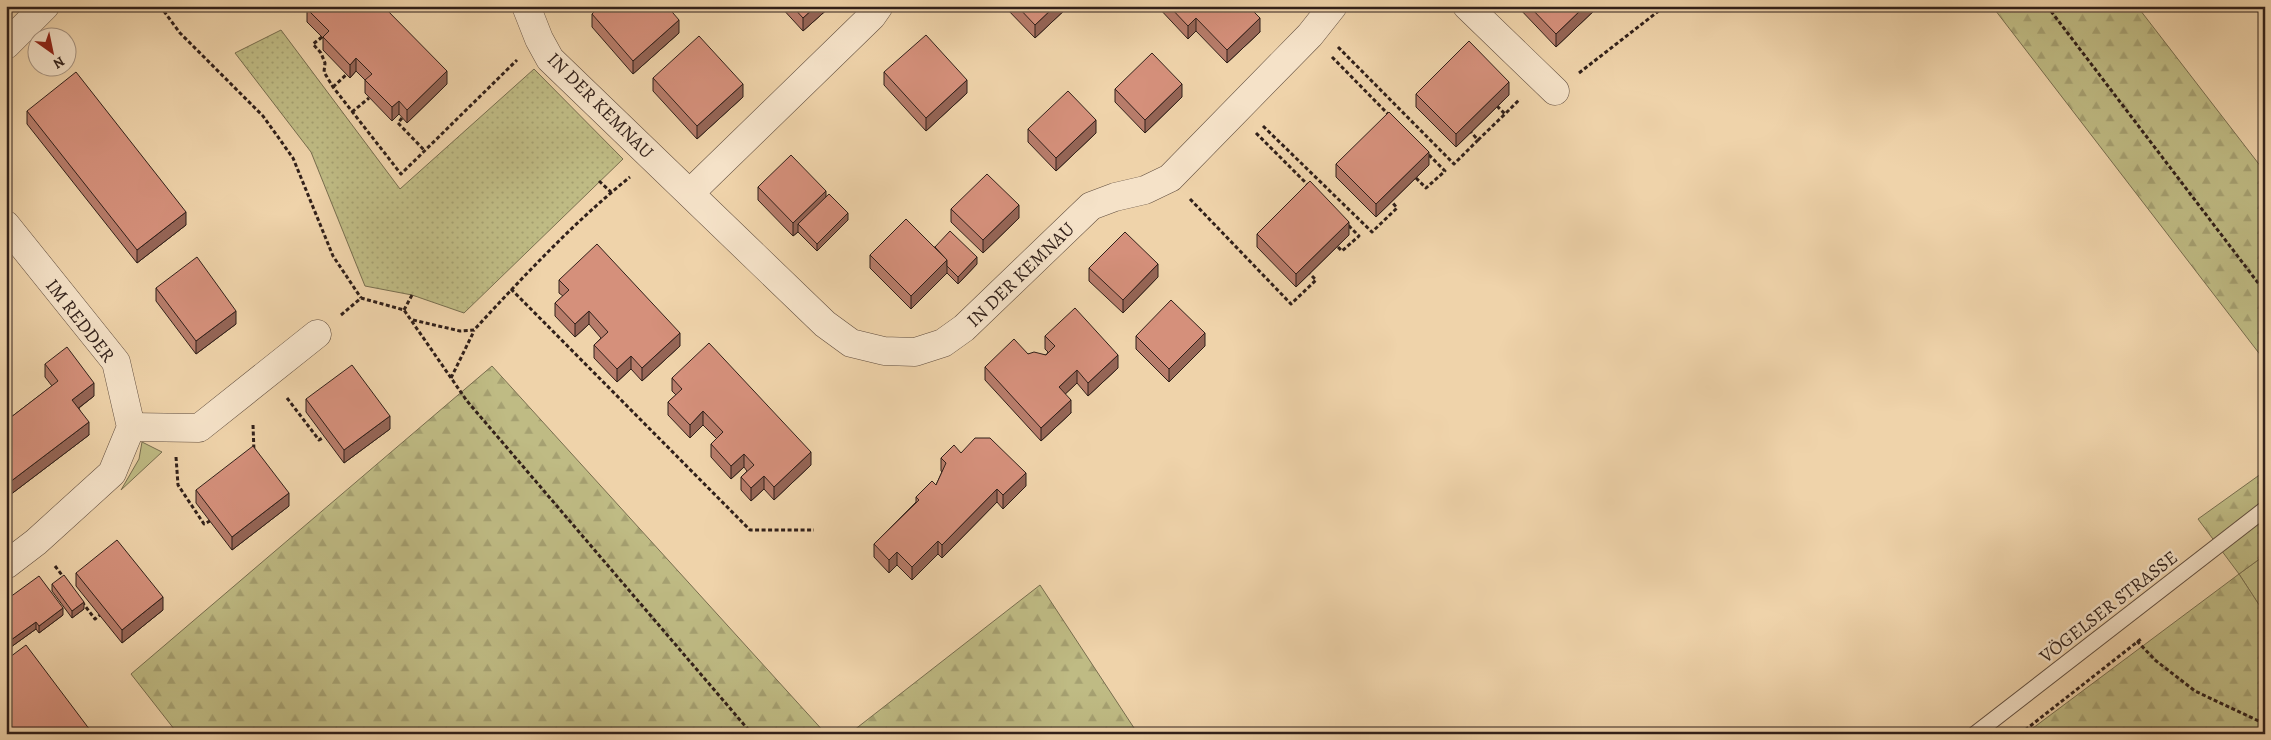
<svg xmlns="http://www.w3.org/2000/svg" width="2271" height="740" viewBox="0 0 2271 740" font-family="Alegreya,serif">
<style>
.grass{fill:#bfbb84;stroke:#786e4f}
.forest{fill:url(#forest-firs);stroke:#786e4f}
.park{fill:url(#park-dots);stroke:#786e4f}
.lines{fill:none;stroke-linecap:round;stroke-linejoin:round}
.service-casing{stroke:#604d3e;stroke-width:17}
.minor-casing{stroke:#604d3e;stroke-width:29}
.path{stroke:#31201a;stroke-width:3;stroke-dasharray:4 2.5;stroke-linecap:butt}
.service{stroke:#f5e2c8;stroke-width:15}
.minor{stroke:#f5e2c8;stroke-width:28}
.wall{fill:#b77c6a;stroke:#31201a}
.shaded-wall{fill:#956556;stroke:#31201a}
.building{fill:#d5907b;stroke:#31201a}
.labels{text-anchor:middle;stroke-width:5;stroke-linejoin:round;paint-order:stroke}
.street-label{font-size:19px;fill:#31201a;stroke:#f5e2c8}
</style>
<defs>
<pattern id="forest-firs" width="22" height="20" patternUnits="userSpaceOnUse" patternTransform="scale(1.25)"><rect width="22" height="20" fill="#bfbb84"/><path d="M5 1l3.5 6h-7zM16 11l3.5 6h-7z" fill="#a5a071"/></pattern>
<pattern id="park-dots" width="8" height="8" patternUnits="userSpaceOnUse" patternTransform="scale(1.25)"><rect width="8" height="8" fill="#bfbb84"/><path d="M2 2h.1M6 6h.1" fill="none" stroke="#a5a071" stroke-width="1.8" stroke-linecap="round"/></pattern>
</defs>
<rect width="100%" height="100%" fill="#efd3aa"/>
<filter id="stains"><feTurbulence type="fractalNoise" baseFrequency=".004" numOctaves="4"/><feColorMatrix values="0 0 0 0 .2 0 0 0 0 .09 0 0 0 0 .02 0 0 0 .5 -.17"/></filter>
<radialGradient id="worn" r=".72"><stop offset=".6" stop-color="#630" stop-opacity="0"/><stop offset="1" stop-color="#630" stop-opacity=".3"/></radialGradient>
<g class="grass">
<path d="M142,442L162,452L121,490L139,459Z"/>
<path d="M2265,555V614L2239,574Z"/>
</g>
<g class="forest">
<path d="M1992,6H2137L2265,172V361Z"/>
<path d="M492,366L826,734H178L131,674Z"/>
<path d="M2265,471V555L2239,574L2265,614V734H2025L2239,574L2198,519Z"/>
<path d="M1040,585L1138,734H849Z"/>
</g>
<path class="park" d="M281,30L400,189L534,69L623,159L464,313L412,295L365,286L311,152L235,53Z"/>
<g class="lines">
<defs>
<path id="service" d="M1975,734L2265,509"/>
<g id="minor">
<path d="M526,6L539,39L550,59L825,324L851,343L884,351L915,352L943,343L964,328L1091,206L1115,197L1145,190L1170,178L1310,35L1333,6"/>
<path d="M1467,6L1555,91"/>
<path d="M6,45L45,6"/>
<path d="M691,192L872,16L879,6"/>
<path d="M6,225L116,362L131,427L112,473L36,542L6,565"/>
<path d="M131,427L199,428L317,334"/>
</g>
</defs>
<use href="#service" class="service-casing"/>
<use href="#minor" class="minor-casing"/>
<g class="path">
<path d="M160,6L180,33L263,116L293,158L333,256L361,298"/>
<path d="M2047,6L2265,292"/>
<path d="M322,37L313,44L321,53L325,63L324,72L333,87L401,174L517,60"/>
<path d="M1338,47L1454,164L1478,140L1471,132"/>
<path d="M1332,57L1389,115"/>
<path d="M1579,73L1665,6"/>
<path d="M333,87L347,74"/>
<path d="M1497,106L1505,114L1520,99"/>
<path d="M352,112L369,98"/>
<path d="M402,118L398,123L425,151"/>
<path d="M1263,126L1372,232L1397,208L1392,202"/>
<path d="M1256,133L1310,187"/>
<path d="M1478,140L1505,114"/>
<path d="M1416,178L1426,188L1445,171L1427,153"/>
<path d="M599,181L611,192"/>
<path d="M1190,199L1291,304L1316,280L1310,274"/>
<path d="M1338,247L1342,251L1359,236L1348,225"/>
<path d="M511,289L750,530H814"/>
<path d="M404,310L412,295"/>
<path d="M341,315L361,298L404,310L467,401L752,734"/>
<path d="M413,320L460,331L474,330C523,277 574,222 630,177"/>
<path d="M451,378L474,331"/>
<path d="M287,398L319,440L324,437"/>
<path d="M253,425L254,452"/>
<path d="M176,457L178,485L204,524L210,521"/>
<path d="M55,566L65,579"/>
<path d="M82,602L95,619L100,615"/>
<path d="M2137,641L2155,660L2195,691L2265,724"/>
<path d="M2020,734L2141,639"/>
</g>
<use href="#service" class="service"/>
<use href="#minor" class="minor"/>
</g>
<g class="wall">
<path d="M780,6H831L803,31Z"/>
<path d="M1004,6H1069L1035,38Z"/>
<path d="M1157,6H1248L1260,32L1227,63L1196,31L1188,39Z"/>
<path d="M1517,6H1599L1556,47Z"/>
<path d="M307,9L447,84L407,123L399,114L392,121L365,93V80L356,71L350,78L323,50V38L307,22Z"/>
<path d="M592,14L679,33L633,74L592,27Z"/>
<path d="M884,72L967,93L926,131L884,85Z"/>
<path d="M653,78L743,97L697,139L653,91Z"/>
<path d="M1115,89L1182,97L1145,133L1115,102Z"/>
<path d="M1416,94L1509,95L1456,147L1416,107Z"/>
<path d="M27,111L186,225L137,263L27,124Z"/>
<path d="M1028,129L1096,133L1056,171L1028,142Z"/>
<path d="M1336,164L1429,165L1376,217L1336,177Z"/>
<path d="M758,187L826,197L848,220L817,251L798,232L793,236L758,200Z"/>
<path d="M951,209L1019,218L983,253L951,222Z"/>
<path d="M1257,234L1349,235L1296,287L1257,247Z"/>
<path d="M935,247L977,264L958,284L947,273L911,309L870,268V255Z"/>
<path d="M1089,268L1158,277L1123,313L1089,281Z"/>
<path d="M559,280L680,346L642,381L631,369L617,382L594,358V345L601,338L589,324L575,337L555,316V303L563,296L559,293Z"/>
<path d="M156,288L236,324L196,354L156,301Z"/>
<path d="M1045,336L1118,368L1088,396L1077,383L1065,394L1071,413L1041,441L985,380V367L1028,354L1046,355L1048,352L1045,349Z"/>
<path d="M1136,336L1205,346L1169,382L1136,349Z"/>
<path d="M45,364L94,396L79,408L89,435L6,498V421L52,386L45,377Z"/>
<path d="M672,378L811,465L774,500L764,489L751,501L741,490V477L747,471L744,467L731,479L711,457V444L717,439L703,425L690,438L668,415V402L676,395L672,391Z"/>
<path d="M306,399L390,429L344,463L306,412Z"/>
<path d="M961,453L1026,486L1003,509L997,502L942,558L938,554L912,580L897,565L889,573L874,557V544L916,502V497L936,485L942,472L941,471V458Z"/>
<path d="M196,490L289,506L232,550L196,503Z"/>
<path d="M76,573L163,610L122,643L76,586Z"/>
<path d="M52,584L84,609L72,618L52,591Z"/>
<path d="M6,600L63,615L39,633L36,629L11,647L6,640Z"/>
<path d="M6,660L93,734H6Z"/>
</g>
<g class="shaded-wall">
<path d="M816,6H831L803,31V18Z"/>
<path d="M1055,6H1069L1035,38V25Z"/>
<path d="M1585,6H1599L1556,47V34Z"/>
<path d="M1196,18V31L1188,39V26Z"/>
<path d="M1260,18V32L1227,63V50Z"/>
<path d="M679,20V33L633,74V61Z"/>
<path d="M356,58V71L350,78V65Z"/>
<path d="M447,71V84L407,123V110Z"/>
<path d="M967,80V93L926,131V118Z"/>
<path d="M1509,82V95L1456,147V134Z"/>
<path d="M743,84V97L697,139V126Z"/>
<path d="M1182,84V97L1145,133V120Z"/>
<path d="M399,101V114L392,121V107Z"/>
<path d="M1096,120V133L1056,171V158Z"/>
<path d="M1429,152V165L1376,217V204Z"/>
<path d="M826,191V204L798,224V232L793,236V223Z"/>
<path d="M1019,205V218L983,253V240Z"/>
<path d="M186,212V225L137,263V250Z"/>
<path d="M848,213V220L817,251V244Z"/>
<path d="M1349,222V235L1296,287V274Z"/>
<path d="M977,257V264L958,284V277Z"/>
<path d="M947,260V273L911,309V296Z"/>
<path d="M1158,264V277L1123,313V300Z"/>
<path d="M236,311V324L196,354V341Z"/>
<path d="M589,311V324L575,337V324Z"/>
<path d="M680,333V346L642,381V368Z"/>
<path d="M1205,333V346L1169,382V369Z"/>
<path d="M1118,355V368L1088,396V383Z"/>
<path d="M631,356V369L617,382V369Z"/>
<path d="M1077,370V383L1059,400V387Z"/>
<path d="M94,383V396L72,413V400Z"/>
<path d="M1071,400V413L1041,441V428Z"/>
<path d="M703,411V425L690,438V425Z"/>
<path d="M390,416V429L344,463V450Z"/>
<path d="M89,422V435L6,498V485Z"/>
<path d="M811,452V465L774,500V487Z"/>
<path d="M744,454V467L731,479V466Z"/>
<path d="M1026,473V486L1003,509V495Z"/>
<path d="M764,476V489L751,501V488Z"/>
<path d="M997,489V502L942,558V545Z"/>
<path d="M289,493V506L232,550V537Z"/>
<path d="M938,541V554L912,580V567Z"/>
<path d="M897,552V565L889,573V560Z"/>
<path d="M163,597V610L122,643V630Z"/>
<path d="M84,602V609L72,618V611Z"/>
<path d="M63,608V615L39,633V626Z"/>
<path d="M36,622V629L11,647V640Z"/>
</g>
<g class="building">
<path d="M310,6H383L447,71L407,110L399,101L392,107L365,80L372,74L356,58L350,65L323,37L329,31L307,9Z"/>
<path d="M600,6H667L679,20L633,61L592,14Z"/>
<path d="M792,6H816L803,18Z"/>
<path d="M1017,6H1055L1035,25Z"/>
<path d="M1169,6H1248L1260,18L1227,50L1196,18L1188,26Z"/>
<path d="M1529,6H1585L1556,34Z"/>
<path d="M926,35L967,80L926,118L884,72Z"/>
<path d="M699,36L743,84L697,126L653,78Z"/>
<path d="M1469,41L1509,82L1456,134L1416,94Z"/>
<path d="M1152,53L1182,84L1145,120L1115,89Z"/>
<path d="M76,72L186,212L137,250L27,111Z"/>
<path d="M1068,91L1096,120L1056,158L1028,129Z"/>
<path d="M1389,112L1429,152L1376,204L1336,164Z"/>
<path d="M791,155L826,191L793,223L758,187Z"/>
<path d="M987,174L1019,205L983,240L951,209Z"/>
<path d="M1310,181L1349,222L1296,274L1257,234Z"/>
<path d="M829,194L848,213L817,244L798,224Z"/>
<path d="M906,219L947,260L911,296L870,255Z"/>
<path d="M950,231L977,257L958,277L947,266V260L935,247Z"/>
<path d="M1125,232L1158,264L1123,300L1089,268Z"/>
<path d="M597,244L680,333L642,368L631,356L617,369L594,345L608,332L589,311L575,324L555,303L569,290L559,280Z"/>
<path d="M197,257L236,311L196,341L156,288Z"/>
<path d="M1171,300L1205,333L1169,369L1136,336Z"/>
<path d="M1075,308L1118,355L1088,383L1077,370L1059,387L1071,400L1041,428L985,367L1014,339L1028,354L1034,352L1046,355L1055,346L1045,336Z"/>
<path d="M709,343L811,452L774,487L764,476L751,488L741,477L754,465L744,454L731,466L711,444L723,432L703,411L690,425L668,402L682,389L672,378Z"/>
<path d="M67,347L94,383L72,400L89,422L6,485V421L58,381L45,364Z"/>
<path d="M352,365L390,416L344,450L306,399Z"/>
<path d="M975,438H990L1026,473L1003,495L997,489L942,545L938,541L912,567L897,552L889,560L874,544L919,500L916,497L932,481L936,485L946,463L941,458L954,445L961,453Z"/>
<path d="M253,446L289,493L232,537L196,490Z"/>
<path d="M117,540L163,597L122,630L76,573Z"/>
<path d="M64,575L84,602L72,611L52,584Z"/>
<path d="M39,576L63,608L39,626L36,622L11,640L6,633V600Z"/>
<path d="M26,645L93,734H12L6,727V660Z"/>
</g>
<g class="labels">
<g class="street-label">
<text transform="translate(601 105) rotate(45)" y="7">IN DER KEMNAU</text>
<text transform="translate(1020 274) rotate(-44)" y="7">IN DER KEMNAU</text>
<text transform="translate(81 320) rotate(52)" y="7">IM REDDER</text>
<text transform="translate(2108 606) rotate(-38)" y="7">VÖGELSER STRASSE</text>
</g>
</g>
<rect width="2271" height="740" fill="none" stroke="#efd3aa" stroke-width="25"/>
<rect x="8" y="8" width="2256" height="725" fill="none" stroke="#31201a" stroke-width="2.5"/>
<rect x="12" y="12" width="2246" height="715" fill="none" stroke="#31201a"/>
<g transform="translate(52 52) rotate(147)"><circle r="24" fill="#f5e2c8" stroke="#a79482"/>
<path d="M0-4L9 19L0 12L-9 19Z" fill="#8f2418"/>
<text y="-8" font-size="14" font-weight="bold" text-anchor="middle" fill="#31201a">N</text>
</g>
<rect width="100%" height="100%" filter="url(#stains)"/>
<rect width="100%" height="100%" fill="url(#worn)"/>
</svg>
